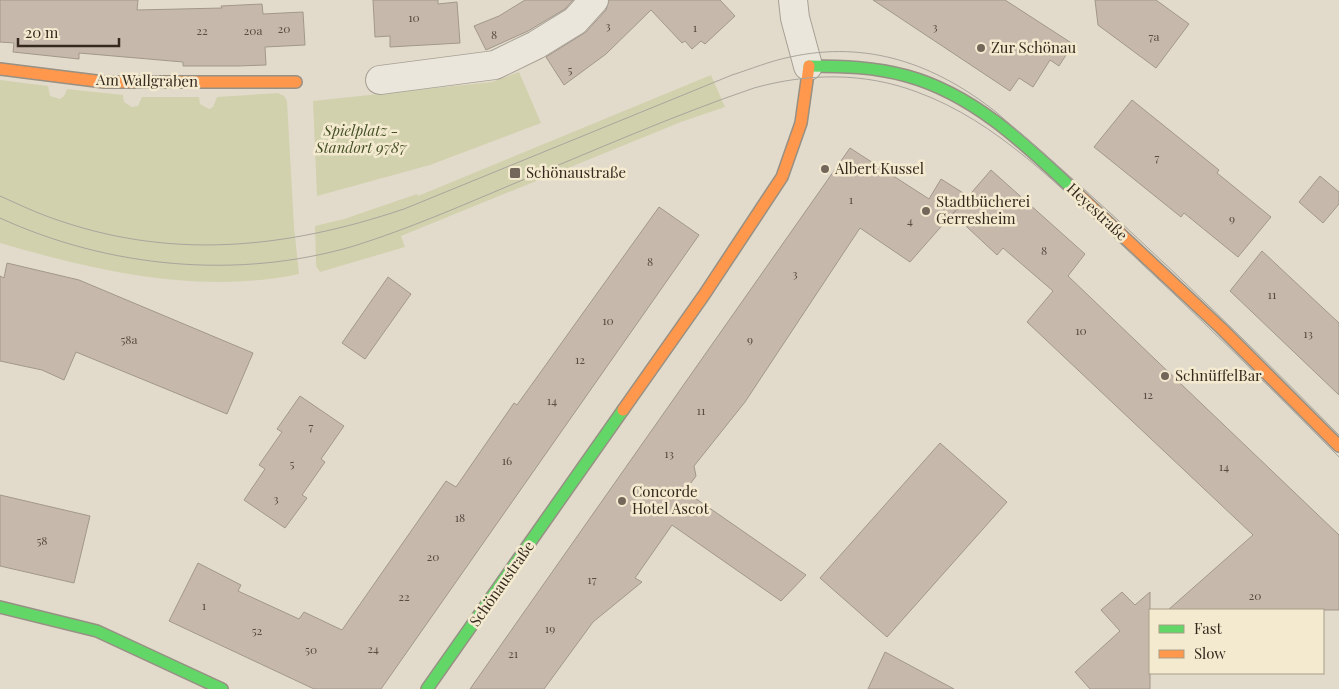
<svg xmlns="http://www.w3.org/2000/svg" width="1339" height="689" viewBox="0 0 1339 689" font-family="'Playfair Display',serif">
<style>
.green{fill:#d1d1ae}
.building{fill:#c6b9ac;stroke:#a2978b}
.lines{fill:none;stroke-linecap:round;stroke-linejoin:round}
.street-casing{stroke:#a7a094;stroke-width:30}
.fast-casing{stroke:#979084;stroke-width:14}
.slow-casing{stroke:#979084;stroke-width:14}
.street{stroke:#eae6dc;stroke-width:28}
.fast{stroke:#63d668;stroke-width:11}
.slow{stroke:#ff974d;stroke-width:11}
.tram{stroke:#a9a59d;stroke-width:1}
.poi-dot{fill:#72675a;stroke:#f4ead0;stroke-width:2}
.labels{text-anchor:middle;stroke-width:5;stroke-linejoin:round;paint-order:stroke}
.number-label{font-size:12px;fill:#594d41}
.poi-label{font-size:15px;fill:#35291d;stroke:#f4ead0;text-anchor:start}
.street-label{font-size:15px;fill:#35291d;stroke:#f4ead0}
.park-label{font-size:15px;font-style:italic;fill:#455125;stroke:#f4ead0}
</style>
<rect width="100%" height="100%" fill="#e2dbcb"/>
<g class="green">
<path d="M519,72L541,123L430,165L317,196L313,101L492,82Z"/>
<path d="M711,75L725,107L681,122L401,236L405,247L320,272L316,266L315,226L344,219L417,194L418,196Z"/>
<path d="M0,80L48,86L50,96L60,99L64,96L67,89L123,95L124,102L132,107L138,106L142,97H199L200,104L209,109L213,107L217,97L278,93L284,96L287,101L294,227L299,274C199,295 97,271 0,243Z"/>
</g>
<g class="building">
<path d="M0,0H138L137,10L222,8L221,6L262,4L263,14L303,12L305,45L265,47L266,65L238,66H183V62L79,53V59L13,52L14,43L0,42Z"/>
<path d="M373,0H438V4L457,2L460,43L390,47V36L375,37Z"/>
<path d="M525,0H573L565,9L528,31L486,50L474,26L499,16Z"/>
<path d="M609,0H720L735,16L705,44L701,41L692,49L685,41L682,43L651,10L606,54L564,85L546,57L586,32L606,10Z"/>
<path d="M873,0H1005L1073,44L1059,66L1050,60L1033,87L1019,78L1010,91Z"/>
<path d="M1095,0H1156L1189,24L1156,68L1098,25Z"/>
<path d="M1132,100L1219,170L1217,173L1271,217L1238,257L1184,213L1181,217L1094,147Z"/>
<path d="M850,148L929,199L941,179L968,196L910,262L860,228L745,402L694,466L696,476L685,491L806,575L781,601L672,525L635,578L642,582L593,622L544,689H470Z"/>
<path d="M991,170L1085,254L1068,276L1339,535V610H1168L1253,535L1027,322L1053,291L1003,248L997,255L953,214Z"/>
<path d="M1320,176L1339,192V204L1323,223L1299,202Z"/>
<path d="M659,207L699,235L381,689H314L169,621L198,563L241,585L238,591L299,619L304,612L342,630L446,481L456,487L514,403L517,405Z"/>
<path d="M1262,251L1339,323V395L1230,291Z"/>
<path d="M7,263L79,280L253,353L227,414L76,352L64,380L42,370L0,361V276L4,278Z"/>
<path d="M388,277L411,294L365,359L342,343Z"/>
<path d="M300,396L344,426L321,459L325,462L302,495L307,498L285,528L244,500L265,469L259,465L282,432L277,429Z"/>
<path d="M940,443L1007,502L887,637L820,578Z"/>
<path d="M0,495L90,516L74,583L0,566Z"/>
<path d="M1122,592L1135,605L1150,592V689H1090L1075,672L1120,631L1101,610Z"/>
<path d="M885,652L954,689H868Z"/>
</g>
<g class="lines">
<defs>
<g id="street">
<path d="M793,0L795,18L808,66"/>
<path d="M380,80L495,65L536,45L575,21L594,0"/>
</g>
<g id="fast">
<path d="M809,66C842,66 875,67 907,76C976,95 1029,148 1079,195"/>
<path d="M0,607L97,631L222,689"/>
<path d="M427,689L623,410"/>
</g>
<g id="slow">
<path d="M0,69L104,82H296"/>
<path d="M1079,195L1221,328L1339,446"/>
<path d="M623,410L704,295L782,177L801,123L809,66"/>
</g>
</defs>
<use href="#street" class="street-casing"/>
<use href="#fast" class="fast-casing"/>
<use href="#slow" class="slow-casing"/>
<use href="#street" class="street"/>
<use href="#fast" class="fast"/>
<use href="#slow" class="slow"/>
<g class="tram">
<path d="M0,196C16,203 32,211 49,217C169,261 285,249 404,209L732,75C751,69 770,61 790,57C868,40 935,64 996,112C1116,214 1229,323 1339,435"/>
<path d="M0,218C109,268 238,280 354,246C408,229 461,206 513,184C593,151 672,116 754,88C808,73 864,72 917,92C997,121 1061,188 1122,245C1196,314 1268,385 1339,457"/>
</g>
</g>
<g class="poi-dot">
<circle cx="981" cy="48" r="5"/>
<circle cx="825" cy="169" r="5"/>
<rect x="509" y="167" width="12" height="12" rx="2.5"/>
<circle cx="926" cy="211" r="5"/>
<circle cx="1165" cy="376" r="5"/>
<circle cx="622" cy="501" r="5"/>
</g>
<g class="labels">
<g class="number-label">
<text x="414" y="22">10</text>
<text x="608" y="30">3</text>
<text x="935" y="31">3</text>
<text x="695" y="32">1</text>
<text x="284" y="33">20</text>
<text x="202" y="35">22</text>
<text x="253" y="35">20a</text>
<text x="494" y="39">8</text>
<text x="1154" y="41">7a</text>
<text x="570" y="74">5</text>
<text x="1157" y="162">7</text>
<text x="851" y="204">1</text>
<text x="1232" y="223">9</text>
<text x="910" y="225">4</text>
<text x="1044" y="255">8</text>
<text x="650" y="266">8</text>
<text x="795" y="278">3</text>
<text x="1272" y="299">11</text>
<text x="608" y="325">10</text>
<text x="1081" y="335">10</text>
<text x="1308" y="338">13</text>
<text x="129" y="344">58a</text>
<text x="750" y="344">9</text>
<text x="580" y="364">12</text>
<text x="1148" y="399">12</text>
<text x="552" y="405">14</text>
<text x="701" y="415">11</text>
<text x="311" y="431">7</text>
<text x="669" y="458">13</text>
<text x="507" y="465">16</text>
<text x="292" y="468">5</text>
<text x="1224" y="471">14</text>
<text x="276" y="503">3</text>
<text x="460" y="522">18</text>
<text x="42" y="545">58</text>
<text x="433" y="561">20</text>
<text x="592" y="584">17</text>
<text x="1255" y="600">20</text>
<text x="404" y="601">22</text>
<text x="204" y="610">1</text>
<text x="550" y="633">19</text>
<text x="257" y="635">52</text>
<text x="373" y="653">24</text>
<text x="311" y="654">50</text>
<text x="513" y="658">21</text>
</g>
<g class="poi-label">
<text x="991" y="53">Zur Schönau</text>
<text x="835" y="174">Albert Kussel</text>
<text x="526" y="178">Schönaustraße</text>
<text x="936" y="207">Stadtbücherei<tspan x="936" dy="17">Gerresheim</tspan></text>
<text x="1175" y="381">SchnüffelBar</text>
<text x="632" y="497">Concorde<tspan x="632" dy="17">Hotel Ascot</tspan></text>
</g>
<g class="street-label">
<text transform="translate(147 81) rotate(1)" y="5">Am Wallgraben</text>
<text transform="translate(1097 212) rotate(43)" y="5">Heyestraße</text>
<text transform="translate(502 584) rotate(-55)" y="5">Schönaustraße</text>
</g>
<g class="park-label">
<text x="361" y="136">Spielplatz -<tspan x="361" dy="17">Standort 9787</tspan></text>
</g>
</g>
<rect x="1149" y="609" width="175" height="65" fill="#f4ead0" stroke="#a89d88"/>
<rect x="1159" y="625" width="25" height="8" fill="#63d668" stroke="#a89d88"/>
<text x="1194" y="634" font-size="15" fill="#35291d">Fast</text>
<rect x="1159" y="650" width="25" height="8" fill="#ff974d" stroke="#a89d88"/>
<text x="1194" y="659" font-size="15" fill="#35291d">Slow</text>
<path d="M18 38v8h101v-8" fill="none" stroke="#35291d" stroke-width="2.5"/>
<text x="25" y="38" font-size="15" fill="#35291d" stroke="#f4ead0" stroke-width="4" paint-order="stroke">20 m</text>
</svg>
